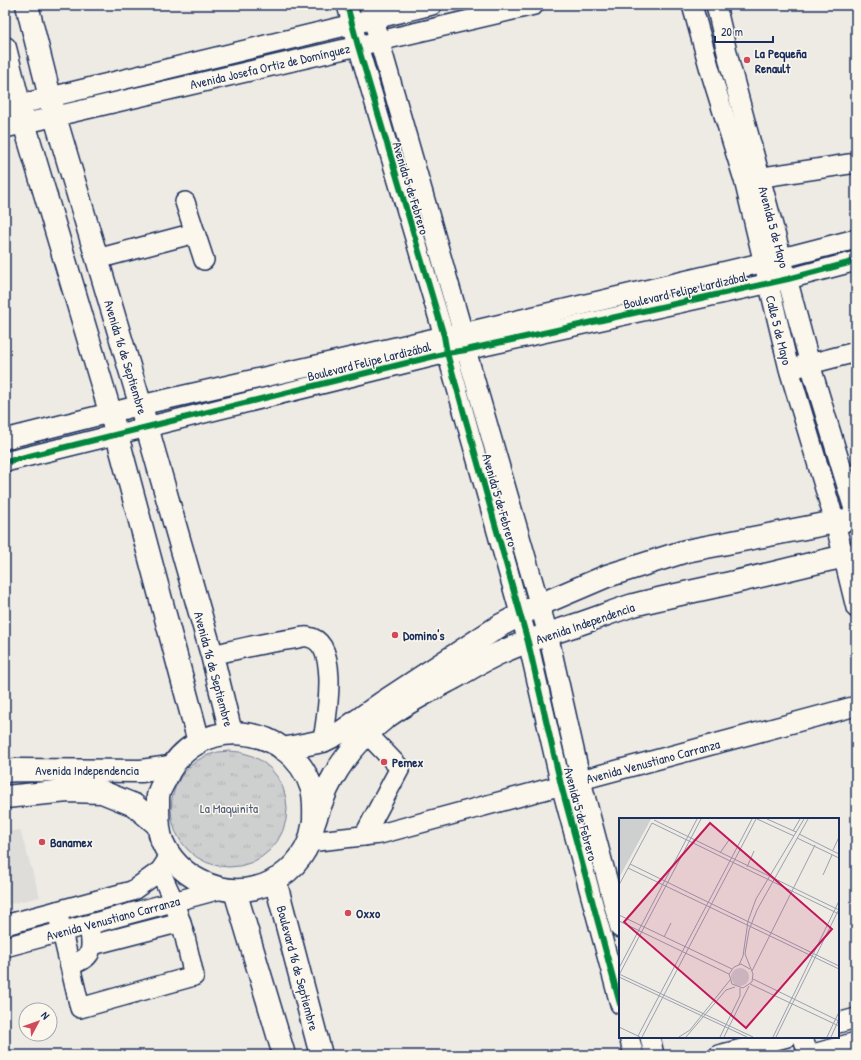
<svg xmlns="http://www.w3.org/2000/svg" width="861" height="1060" viewBox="0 0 861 1060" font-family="'Patrick Hand',sans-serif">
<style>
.built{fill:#deddda}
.park{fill:url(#park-tufts);stroke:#747f96}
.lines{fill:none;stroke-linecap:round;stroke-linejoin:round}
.minor-casing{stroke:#1b2f5e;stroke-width:22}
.major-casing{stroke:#1b2f5e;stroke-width:25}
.minor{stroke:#fbf7ec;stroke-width:19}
.major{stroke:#fbf7ec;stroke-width:22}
.cycleway-casing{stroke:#fbf7ec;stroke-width:8}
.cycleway{stroke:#00873e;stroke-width:6}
.poi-dot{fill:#d1495b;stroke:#fbf7ec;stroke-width:1.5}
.labels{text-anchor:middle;stroke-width:3;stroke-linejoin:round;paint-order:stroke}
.poi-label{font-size:13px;font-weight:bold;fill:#1b2f5e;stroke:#fbf7ec;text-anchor:start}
.street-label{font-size:13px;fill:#1b2f5e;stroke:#fbf7ec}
.park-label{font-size:13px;fill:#48577a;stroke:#fbf7ec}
.inset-road{fill:none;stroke:#9aa0ae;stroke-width:1}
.view{fill:#c2185b;fill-opacity:0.15;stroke:#c2185b;stroke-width:2}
.inset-edge{fill:none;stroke:#1b2f5e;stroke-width:2}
</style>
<defs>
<pattern id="park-tufts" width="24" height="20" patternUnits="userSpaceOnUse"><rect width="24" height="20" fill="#cecfcf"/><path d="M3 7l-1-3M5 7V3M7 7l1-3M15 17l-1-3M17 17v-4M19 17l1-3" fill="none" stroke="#b0b2b4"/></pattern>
</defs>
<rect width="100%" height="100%" fill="#eeebe4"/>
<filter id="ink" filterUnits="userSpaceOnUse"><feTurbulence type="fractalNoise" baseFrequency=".025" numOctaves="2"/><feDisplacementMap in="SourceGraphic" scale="8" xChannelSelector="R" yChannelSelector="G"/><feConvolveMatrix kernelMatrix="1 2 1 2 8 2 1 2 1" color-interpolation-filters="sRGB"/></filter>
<g filter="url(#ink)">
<path class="built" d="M20,830L40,897L5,905V832Z"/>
<circle class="park" cx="229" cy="809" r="58"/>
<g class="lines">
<defs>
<g id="minor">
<path d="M347,5L358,46L444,336L447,353L528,642L561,785L620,1004"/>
<path d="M369,5L463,333L466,350L548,634L581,781L620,928"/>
<path d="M692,5L710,70L744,180L789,369L835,522L856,608"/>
<path d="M716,5L730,65L810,364L856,516"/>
<path d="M5,108L432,5"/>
<path d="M5,128L534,5"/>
<path d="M749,179L856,163"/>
<path d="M185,202L204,260"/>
<path d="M97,259L195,233"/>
<path d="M798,367L856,352"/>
<path d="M5,439L141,405L444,336L463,333L782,258L856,239"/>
<path d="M5,462L447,353L466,350L788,279L856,261"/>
<path d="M212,655C239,649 266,642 293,639C298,638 304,636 308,637C341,642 326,720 323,741"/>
<path d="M357,723L400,768L364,836"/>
<path d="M309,842L380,834L856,706"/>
<path d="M57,911L80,1008L194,976L184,933L174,902L160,871"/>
<path d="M5,925L132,891L160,871L166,862"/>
<path d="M92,945L181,922"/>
<path d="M5,947L221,889"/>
<path d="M70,965C91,958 93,953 90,932"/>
<path d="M838,1023L856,1018"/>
<path d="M629,1037L634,1055"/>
<path d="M650,1037L654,1055"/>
<path d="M803,1037L808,1055"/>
<path d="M719,1055L787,1037"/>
<path d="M810,1055L856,1042"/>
</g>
<g id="major">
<path d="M27,5L55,117L147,427L212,655L231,733"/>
<path d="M5,48L24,123L117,435L199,742"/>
<path d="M283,749L323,741L343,731L382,703L501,625L539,605L607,576L686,551L856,518"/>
<path d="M5,771L17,770L141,771L170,767"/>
<path d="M5,797L68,791L102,792L134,805L158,825"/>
<path d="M314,823C314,812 315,800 312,789C290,720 193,713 165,780C162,785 159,791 158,796C158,800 158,804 158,807C158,819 158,830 162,841C177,876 218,897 255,888C278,883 300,864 309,842C311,837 312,831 313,826C317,813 322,800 327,789C340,762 361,737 384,719C405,703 429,691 452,679C468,670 485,659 502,652C526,641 551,633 576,625C594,619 612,612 630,606C664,597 700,590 735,582C775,573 815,562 856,554"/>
<path d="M275,880L321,1055"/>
<path d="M235,891L284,1055"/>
</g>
</defs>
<use href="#minor" class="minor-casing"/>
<use href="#major" class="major-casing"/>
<use href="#minor" class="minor"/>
<use href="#major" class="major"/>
<defs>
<g id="cycleway">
<path d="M347,5L358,46L444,336L447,353L528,642L561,785L620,1004"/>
<path d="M5,462L447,353L466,350L788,279L856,261"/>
</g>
</defs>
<use href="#cycleway" class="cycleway-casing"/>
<use href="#cycleway" class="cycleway"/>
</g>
</g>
<g class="poi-dot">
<circle cx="747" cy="60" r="4"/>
<circle cx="395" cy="635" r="4"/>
<circle cx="384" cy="762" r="4"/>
<circle cx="42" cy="842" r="4"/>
<circle cx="348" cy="913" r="4"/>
</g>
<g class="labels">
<g class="poi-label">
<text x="755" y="58">La Pequeña<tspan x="755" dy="15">Renault</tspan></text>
<text x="403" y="640">Domino's</text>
<text x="392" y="767">Pemex</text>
<text x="50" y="847">Banamex</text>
<text x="356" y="918">Oxxo</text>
</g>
<g class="street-label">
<text transform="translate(270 66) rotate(-13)" y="5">Avenida Josefa Ortiz de Domínguez</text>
<text transform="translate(411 188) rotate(73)" y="5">Avenida 5 de Febrero</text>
<text transform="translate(774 227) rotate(75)" y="5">Avenida 5 de Mayo</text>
<text transform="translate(685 290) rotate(-13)" y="5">Boulevard Felipe Lardizábal</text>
<text transform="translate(779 330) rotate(76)" y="5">Calle 5 de Mayo</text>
<text transform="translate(126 357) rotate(73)" y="5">Avenida 16 de Septiembre</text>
<text transform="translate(369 361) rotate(-14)" y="5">Boulevard Felipe Lardizábal</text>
<text transform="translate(500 500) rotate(74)" y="5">Avenida 5 de Febrero</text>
<text transform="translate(585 623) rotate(-19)" y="5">Avenida Independencia</text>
<text transform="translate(214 669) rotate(75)" y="5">Avenida 16 de Septiembre</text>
<text transform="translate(653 761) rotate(-15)" y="5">Avenida Venustiano Carranza</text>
<text x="87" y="775">Avenida Independencia</text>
<text transform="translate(581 814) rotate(75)" y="5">Avenida 5 de Febrero</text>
<text transform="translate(113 918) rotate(-15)" y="5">Avenida Venustiano Carranza</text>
<text transform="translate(298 968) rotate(75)" y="5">Boulevard 16 de Septiembre</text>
</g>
<g class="park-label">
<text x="229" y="813">La Maquinita</text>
</g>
</g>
<g transform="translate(619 818)">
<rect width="220" height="220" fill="#eeebe4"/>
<path d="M0,1H32L1,58L0,57Z" fill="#cecfcf"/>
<path d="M112 159a9 9 0 1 1 18 0a9 9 0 1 1-18 0Z" fill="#cecfcf"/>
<path class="inset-road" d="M138,1L175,18M148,1L177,14M35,2L220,92M33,5L220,96M174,13L181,1M180,16L220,36M178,20L220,40M214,32L220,19M101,35L110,22M11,46L220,148M128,49L135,33M9,50L220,151M204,57L213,37M0,67L33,5M0,97L113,151M0,103L110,156M45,119L52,105M120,147L124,138L129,103L137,81L185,1M0,150L78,1M131,151L122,146L115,149L110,156L113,166L124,170L133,164L134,156L126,136L130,112L138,92L189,1M133,153L196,27M0,156L134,219M0,157L82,1M0,159L128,219M134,161L220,203M131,166L220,208M0,209L21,219M19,218L133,1M23,219L137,1M60,219L71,212L111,162M67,219L107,172L116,169M101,219L121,178V170M105,219L130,168M154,219L220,83M157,219L219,93M208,219L220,194M212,219L220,201"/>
<path class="view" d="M91,5L213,111L127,210L5,104Z"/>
<rect width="220" height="220" class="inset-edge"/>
</g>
<rect width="861" height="1060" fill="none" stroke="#fbf7ec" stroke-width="20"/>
<rect x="10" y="10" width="841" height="1040" fill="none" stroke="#1b2f5e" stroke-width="1.5" filter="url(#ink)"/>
<g transform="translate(38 1022) rotate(49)"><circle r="19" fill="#fbf7ec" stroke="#a1a7b3"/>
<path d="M0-3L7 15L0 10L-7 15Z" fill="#d1495b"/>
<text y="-6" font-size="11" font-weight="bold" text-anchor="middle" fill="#1b2f5e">N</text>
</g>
<path d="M715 36v6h58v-6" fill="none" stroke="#1b2f5e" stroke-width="2"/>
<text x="721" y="36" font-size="12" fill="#1b2f5e" stroke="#fbf7ec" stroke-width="3" paint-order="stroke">20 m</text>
</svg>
